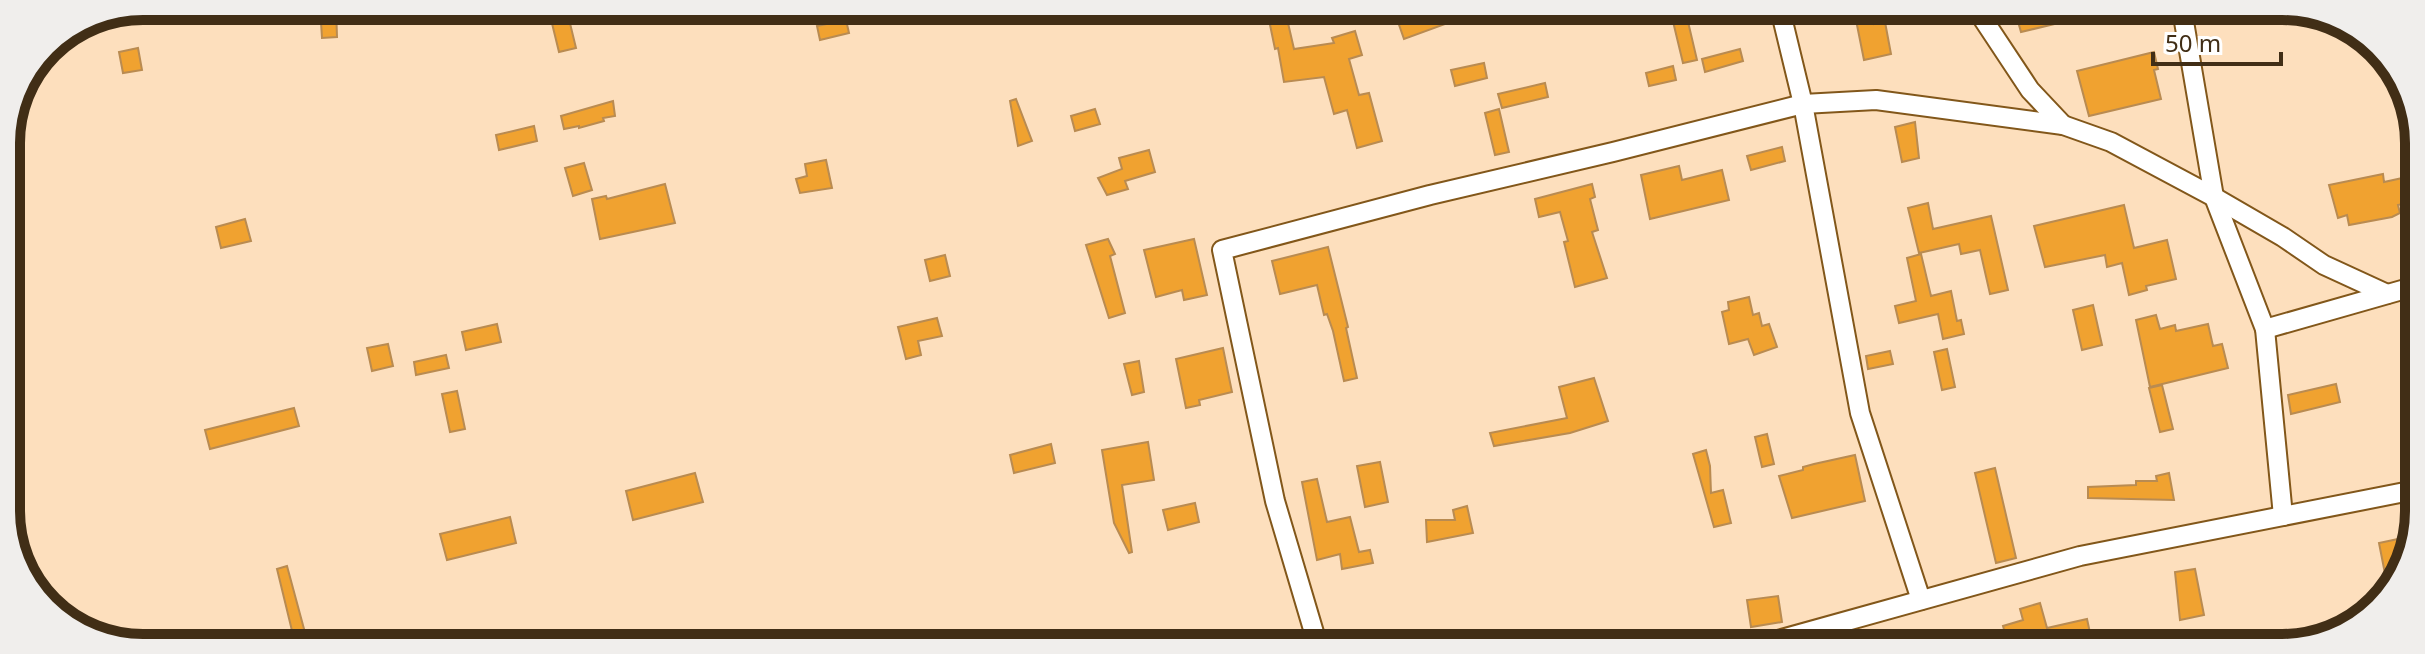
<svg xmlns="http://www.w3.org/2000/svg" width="2425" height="654" viewBox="0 0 2425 654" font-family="'Noto Sans',sans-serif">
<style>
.building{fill:#f0a230;stroke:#b98b51;stroke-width:2}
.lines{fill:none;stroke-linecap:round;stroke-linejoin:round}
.street-casing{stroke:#82571a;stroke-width:22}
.street{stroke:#fff;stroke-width:18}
.rim{fill:none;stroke:#412e16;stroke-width:10}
</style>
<rect width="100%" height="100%" fill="#fddfbd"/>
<g class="building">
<path d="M320,6H336L337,37L322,38Z"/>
<path d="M548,7H566L576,48L559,52Z"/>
<path d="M1670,9H1685L1697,60L1683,63Z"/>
<path d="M1285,10L1294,49L1334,43L1332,38L1355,31L1362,55L1349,59L1359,95L1369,93L1382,141L1357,148L1347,110L1334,114L1324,77L1284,82L1278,48L1275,49L1268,15Z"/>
<path d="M2043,10H2064L2067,21L2021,32L2017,18L2043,12Z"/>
<path d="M1872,12L1874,24L1885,22L1891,54L1864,60L1855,15Z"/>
<path d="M1416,16L1418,21L1446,16L1448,23L1404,39L1398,22Z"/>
<path d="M846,20L849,33L820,40L817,26Z"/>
<path d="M138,48L142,70L123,73L119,52Z"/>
<path d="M1740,49L1743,61L1705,72L1702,59Z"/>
<path d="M2154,52L2158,69L2154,70L2161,99L2089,116L2077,71Z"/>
<path d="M1484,63L1487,78L1455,86L1451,70Z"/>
<path d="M1673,66L1676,80L1649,86L1646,73Z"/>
<path d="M1545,83L1548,97L1502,108L1498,94Z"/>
<path d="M1016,99L1032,141L1018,146L1010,101Z"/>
<path d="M613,101L615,116L603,118L604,121L579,128V126L564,129L561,116Z"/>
<path d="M1095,109L1100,124L1075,131L1071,116Z"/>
<path d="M1499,109L1509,152L1495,155L1485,113Z"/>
<path d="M1915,122L1919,158L1902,162L1895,127Z"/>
<path d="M534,126L537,141L499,150L496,135Z"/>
<path d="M1782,147L1785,161L1751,170L1747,156Z"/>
<path d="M1149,150L1155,172L1125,181L1128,189L1107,195L1098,178L1122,169L1119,158Z"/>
<path d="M826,160L832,188L800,193L796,179L807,176L805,164Z"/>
<path d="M584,163L592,190L573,196L565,168Z"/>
<path d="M1679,166L1682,180L1722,170L1729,200L1650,219L1641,175Z"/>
<path d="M2383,174L2384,182L2407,177L2412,202L2398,205L2400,213L2392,217L2349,225L2347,215L2338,218L2329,185Z"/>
<path d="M665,184L675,223L600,239L592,199L606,196L607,199Z"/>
<path d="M1592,184L1595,197L1590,199L1598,230L1592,232L1607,278L1575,287L1564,242L1568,241L1560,212L1539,217L1535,199Z"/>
<path d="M1928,203L1933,229L1991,216L2008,290L1990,294L1980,250L1961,254L1959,244L1919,253L1908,208Z"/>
<path d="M2124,205L2134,248L2167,240L2176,279L2146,286L2147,290L2129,295L2122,263L2107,267L2105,255L2045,267L2034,226Z"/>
<path d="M245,219L251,241L221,248L216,227Z"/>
<path d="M1108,239L1115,254L1110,256L1125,313L1109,318L1086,245Z"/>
<path d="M1194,239L1207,295L1184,300L1182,290L1156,297L1144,250Z"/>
<path d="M1328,247L1348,327L1346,328L1357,378L1344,381L1333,331L1327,314L1324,315L1317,285L1280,294L1272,261Z"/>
<path d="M1921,254L1931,296L1951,291L1957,321L1961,320L1964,334L1943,339L1938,314L1899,323L1895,306L1916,301L1907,258Z"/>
<path d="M945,255L950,276L930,281L925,260Z"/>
<path d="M1749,297L1753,315L1759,313L1762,326L1769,324L1777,347L1754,355L1748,339L1729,344L1722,312L1729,310L1728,302Z"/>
<path d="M2093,305L2102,345L2082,350L2073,310Z"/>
<path d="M2156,315L2160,329L2175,325L2176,331L2208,324L2213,346L2222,344L2228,368L2150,387L2136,320Z"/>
<path d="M937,318L942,336L918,341L921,355L906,359L898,327Z"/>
<path d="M497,324L501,342L466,350L462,332Z"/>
<path d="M388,344L393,366L372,371L367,348Z"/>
<path d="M1223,348L1232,392L1199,400L1200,405L1186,408L1176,359Z"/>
<path d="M1947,349L1955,387L1942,390L1934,352Z"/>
<path d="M1890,351L1893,364L1868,369L1866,356Z"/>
<path d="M446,355L449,368L416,375L414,362Z"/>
<path d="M1139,361L1144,392L1132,395L1124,364Z"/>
<path d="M1594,378L1608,421L1570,433L1494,446L1490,433L1567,418L1559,387Z"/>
<path d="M2336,384L2340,402L2291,414L2288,395Z"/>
<path d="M2162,385L2173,429L2160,432L2149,388Z"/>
<path d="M457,391L465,429L450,432L442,394Z"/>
<path d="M294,408L299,426L210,449L205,430Z"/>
<path d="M1767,434L1774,464L1762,467L1755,437Z"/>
<path d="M1148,442L1154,480L1122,485L1132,552L1129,553L1114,523L1102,450Z"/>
<path d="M1051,444L1055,463L1014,473L1010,455Z"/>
<path d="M1706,450L1710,466L1711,493L1723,490L1731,523L1714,527L1693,454Z"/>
<path d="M1855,455L1865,501L1792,518L1779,476L1803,470V467L1814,464Z"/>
<path d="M1380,462L1388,502L1365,507L1357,466Z"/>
<path d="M1995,468L2016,558L1996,563L1975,473Z"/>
<path d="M695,473L703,502L633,520L626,491Z"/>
<path d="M2169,473L2174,500L2088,498V487L2136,485V481H2157L2156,476Z"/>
<path d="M1317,479L1327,522L1350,517L1359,552L1370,550L1373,563L1342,569L1340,554L1317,560L1302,482Z"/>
<path d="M1195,503L1199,522L1168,530L1163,510Z"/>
<path d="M1467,506L1473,533L1427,542L1426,520H1455L1453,510Z"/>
<path d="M510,517L516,543L447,560L440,534Z"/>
<path d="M2398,539L2403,565L2388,589L2379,543Z"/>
<path d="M287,566L307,640L295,643L277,569Z"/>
<path d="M2195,569L2204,615L2180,620L2175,572Z"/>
<path d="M1778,596L1782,622L1751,627L1747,600Z"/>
<path d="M2040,603L2047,628L2087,619L2092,642L2064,647H2009L2003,626L2023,620L2020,609Z"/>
</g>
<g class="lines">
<defs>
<g id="street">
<path d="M1780,9L1803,104L1860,413L1921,600"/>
<path d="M1977,10L2030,90L2063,125"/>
<path d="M2182,10L2214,197L2265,329L2283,516"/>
<path d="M2265,329L2416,286"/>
<path d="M1318,646L1275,501L1222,250L1430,195L1613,152L1803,104L1876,100L2063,125L2111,142L2214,197L2283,237L2324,265L2387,294"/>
<path d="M1753,647L2080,556L2415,490"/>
</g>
</defs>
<use href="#street" class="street-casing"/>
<use href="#street" class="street"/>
</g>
<path d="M0 0H2425V654H0ZM143 20H2282A123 123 0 0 1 2405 143V511A123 123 0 0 1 2282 634H143A123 123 0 0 1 20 511V143A123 123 0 0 1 143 20Z" fill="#f0eeec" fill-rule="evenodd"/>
<path class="rim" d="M143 20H2282A123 123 0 0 1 2405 143V511A123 123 0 0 1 2282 634H143A123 123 0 0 1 20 511V143A123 123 0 0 1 143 20Z"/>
<path d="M2153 52v12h128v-12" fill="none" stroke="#412e16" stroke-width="4"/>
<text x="2165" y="52" font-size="24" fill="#412e16" stroke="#ffffff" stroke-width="6" paint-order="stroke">50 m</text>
</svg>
